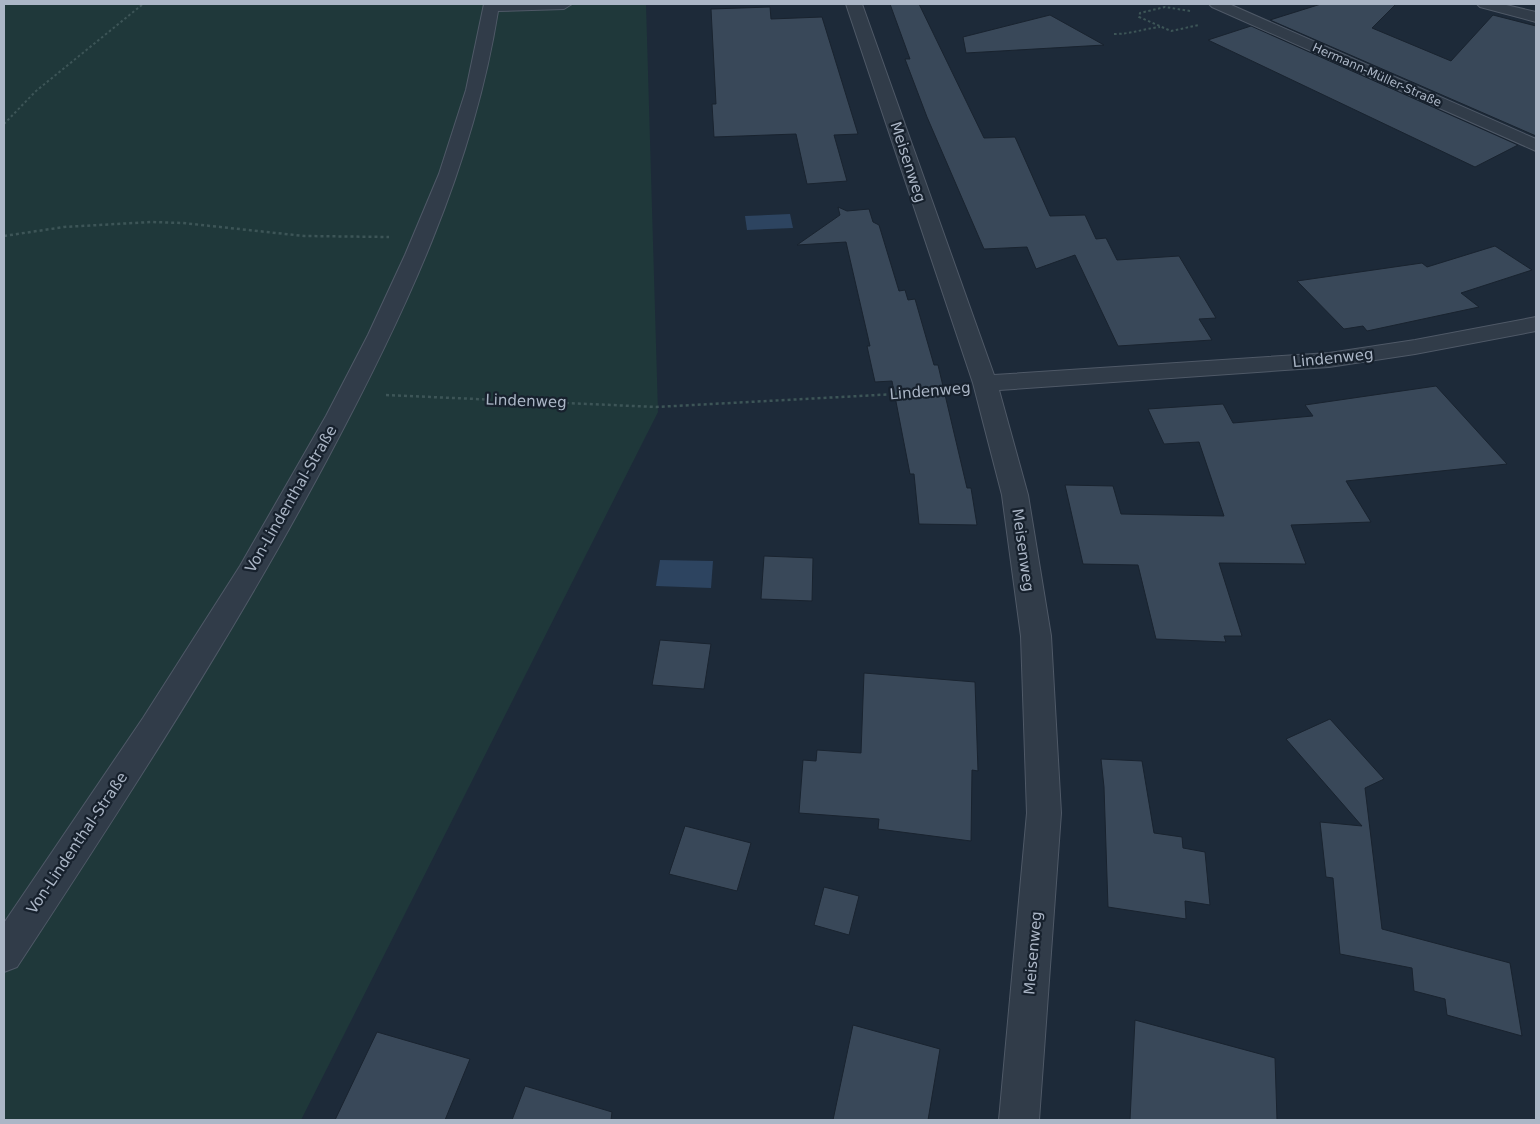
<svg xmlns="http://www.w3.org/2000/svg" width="1540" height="1124" viewBox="0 0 1540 1124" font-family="'DejaVu Sans',sans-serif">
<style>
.green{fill:#1f383a}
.water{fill:#2d4460}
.building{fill:#394859;stroke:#19232f}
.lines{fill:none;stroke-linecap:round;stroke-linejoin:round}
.street-casing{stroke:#4f5967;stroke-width:2}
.path-far1{stroke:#3d5557;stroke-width:2;stroke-dasharray:2.5 2.5;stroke-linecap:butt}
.path{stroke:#3d5557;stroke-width:2.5;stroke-dasharray:3 3;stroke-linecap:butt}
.street{fill:#313c49;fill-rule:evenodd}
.labels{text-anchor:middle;stroke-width:4.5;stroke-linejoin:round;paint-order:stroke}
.far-street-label{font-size:12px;fill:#abb6c6;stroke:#17212d}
.street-label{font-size:15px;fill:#abb6c6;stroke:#17212d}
</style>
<rect width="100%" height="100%" fill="#1d2a39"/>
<path class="green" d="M4,4H646L658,412L301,1120H4Z"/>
<g class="water">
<path d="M790,214L793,228L747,230L745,216Z"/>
<path d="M660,560L713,561L711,588L656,586Z"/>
</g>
<g class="building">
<path d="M890,4H919L984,138L1015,137L1050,216L1085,215L1096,239L1106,238L1117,260L1179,256L1216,318L1199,319L1212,340L1118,346L1075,255L1036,269L1027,247L984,249L927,117L905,59H910Z"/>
<path d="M1321,4H1396L1372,28L1451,61L1493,15L1536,26V136L1270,20Z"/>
<path d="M770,7L771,19L822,17L858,134L834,135L847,181L807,184L796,134L714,137L712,104H716L711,9Z"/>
<path d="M1050,15L1104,45L966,53L963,37Z"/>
<path d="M1251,26L1518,145L1475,167L1208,40Z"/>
<path d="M838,207L847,211L869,209L873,222L879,225L899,291L905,290L908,300L915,299L934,365H938L967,488H971L977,525L919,524L914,474H910L892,381L875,382L867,346H870L846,242L797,245L840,215Z"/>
<path d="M1495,246L1532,270L1461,293L1479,307L1367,331L1363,326L1344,329L1297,281L1422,263L1427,267Z"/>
<path d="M1436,386L1507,464L1346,481L1371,522L1291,525L1306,564L1219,563L1242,636H1224L1226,642L1156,639L1138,565L1083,564L1065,485L1113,486L1121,514L1224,516L1199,442L1164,444L1148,409L1223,404L1233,423L1313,416L1305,405Z"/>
<path d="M764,556L813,558L812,601L761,599Z"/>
<path d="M660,640L711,644L704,689L652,685Z"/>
<path d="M864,673L975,682L978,771L972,770L971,841L878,829L879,819L799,813L803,760L816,761L817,750L861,753Z"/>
<path d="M1330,719L1384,779L1365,788L1382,929L1510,963L1522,1036L1447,1015L1445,999L1414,991L1412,968L1340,954L1333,878L1326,877L1320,822L1362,826L1286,739Z"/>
<path d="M1101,759L1142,761L1154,833L1182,837L1183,848L1205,852L1210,905L1185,901L1186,919L1108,907L1104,787Z"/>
<path d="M685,826L751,843L737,891L669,874Z"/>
<path d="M824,887L859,896L849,935L814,925Z"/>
<path d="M1135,1020L1275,1058L1277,1120H1130Z"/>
<path d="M853,1025L940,1049L928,1120H833Z"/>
<path d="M377,1032L470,1059L445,1120H335Z"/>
<path d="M525,1086L612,1112L611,1120H512Z"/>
</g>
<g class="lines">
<defs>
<g id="street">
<path d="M484,4H572L564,9L498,11C473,169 404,315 330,454C236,631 127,799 17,967L4,972V923L143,718L240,566L326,416L368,335L405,255L439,174L466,90Z"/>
<path d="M846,4H862L994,375L1329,353L1415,340L1536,317V331L1415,354L1329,367L999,390L1028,495L1051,636L1061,813L1039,1120H999L1027,813L1021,636L1002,495L973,383Z"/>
<path d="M1209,4H1229L1536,139V151L1212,7Z"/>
<path d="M1477,4H1502L1536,12V22L1480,7Z"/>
</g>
</defs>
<use href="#street" class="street-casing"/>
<g class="path-far1">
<path d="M1190,11L1165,7L1140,13L1139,17L1171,31L1199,25"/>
<path d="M1114,34C1131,34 1143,29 1160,27"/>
<path d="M4,124L36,91L143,4"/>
</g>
<g class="path">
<path d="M4,236L64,227L151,222L183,223L304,236L389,237"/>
<path d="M386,395L656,407L952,391"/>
</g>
<use href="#street" class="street"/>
</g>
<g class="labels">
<g class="far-street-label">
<text transform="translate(1377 75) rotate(24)" y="4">Hermann-Müller-Straße</text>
</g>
<g class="street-label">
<text transform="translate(908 162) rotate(72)" y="5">Meisenweg</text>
<text transform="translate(1333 358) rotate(-6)" y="5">Lindenweg</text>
<text transform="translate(930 391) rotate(-5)" y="5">Lindenweg</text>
<text transform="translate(526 401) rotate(2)" y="5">Lindenweg</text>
<text transform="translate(291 499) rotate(-60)" y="5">Von-Lindenthal-Straße</text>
<text transform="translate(1023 550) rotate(82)" y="5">Meisenweg</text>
<text transform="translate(77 843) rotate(-56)" y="5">Von-Lindenthal-Straße</text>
<text transform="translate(1033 953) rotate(-85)" y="5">Meisenweg</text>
</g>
</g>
<rect width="1540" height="1124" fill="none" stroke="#abb6c6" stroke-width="10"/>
</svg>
